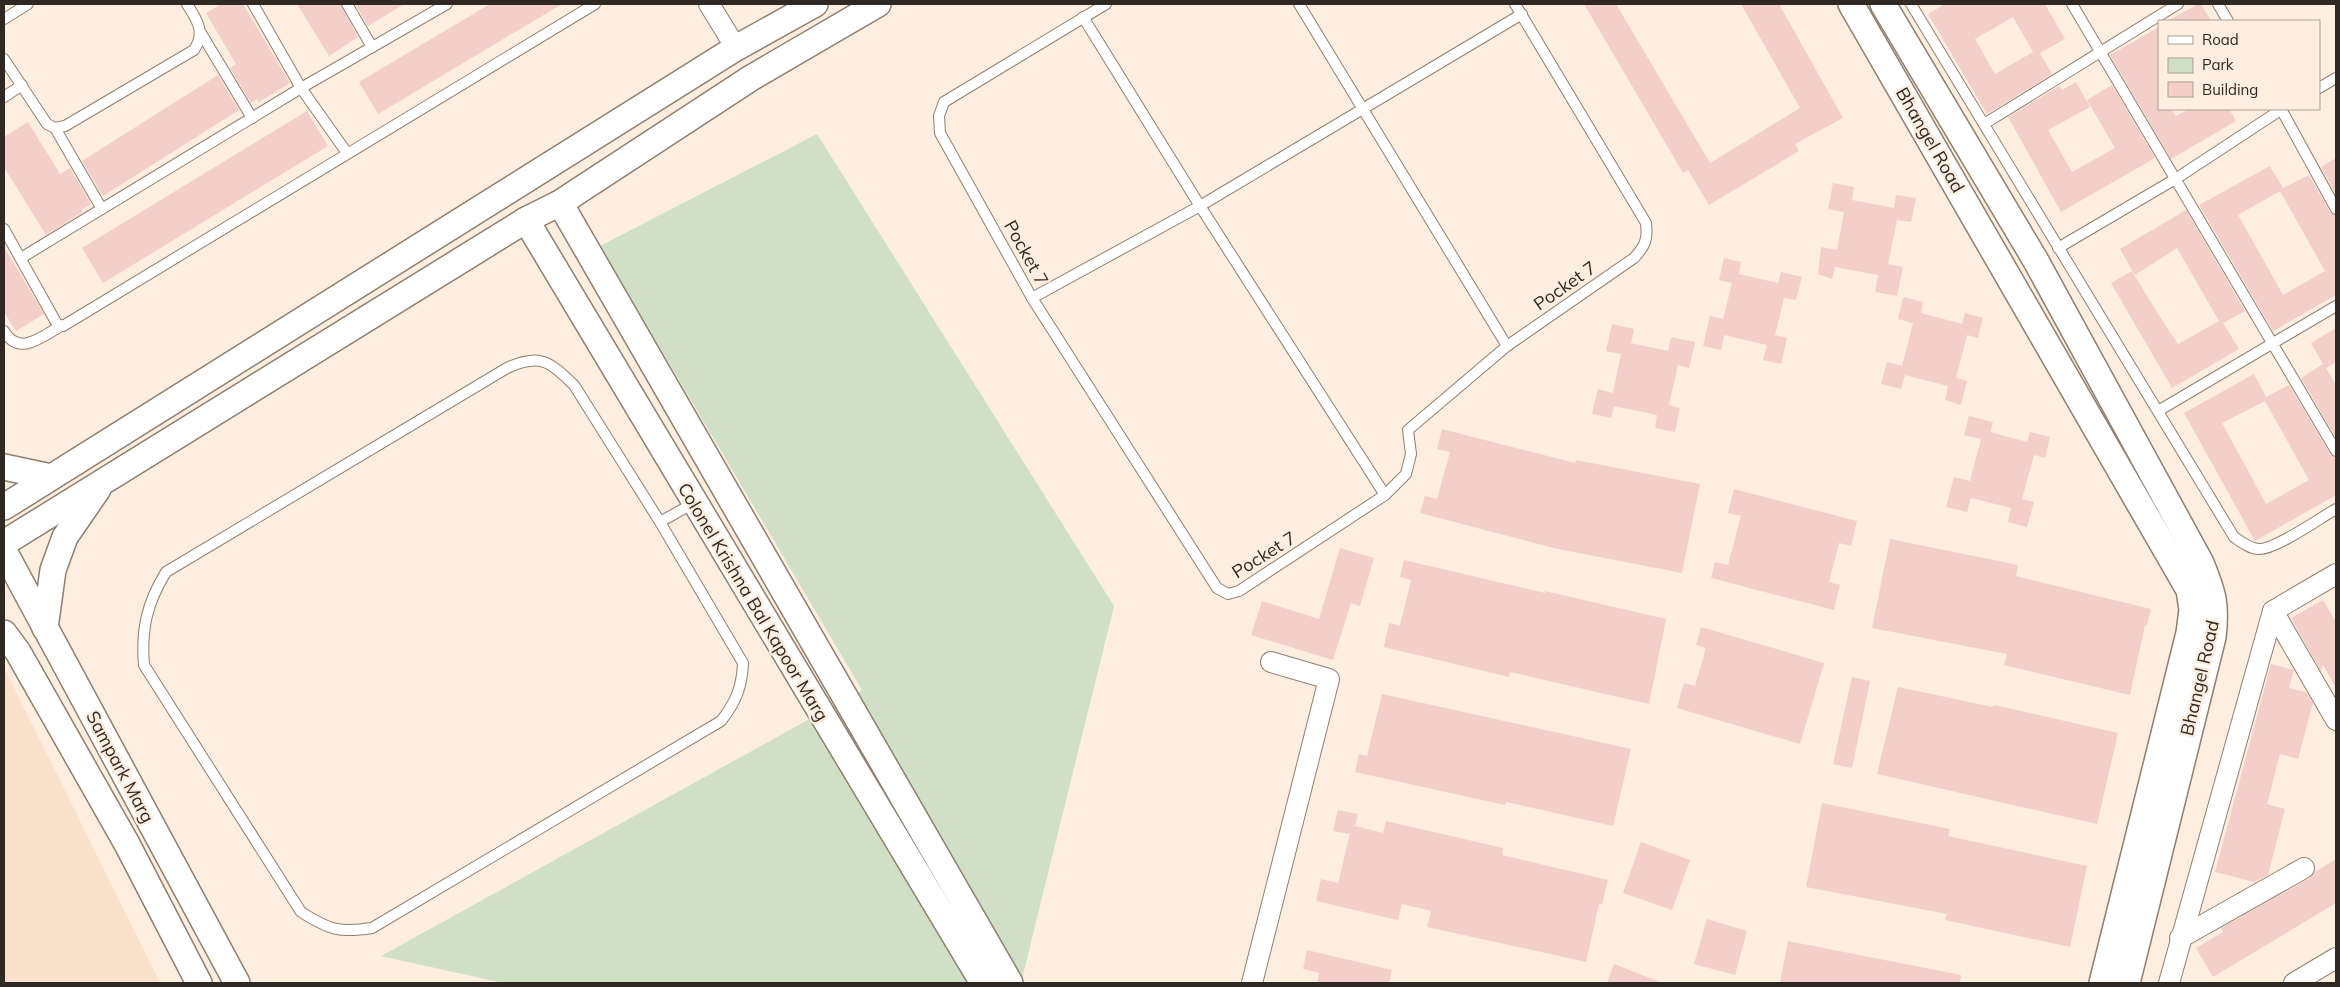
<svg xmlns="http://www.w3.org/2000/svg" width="2340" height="987" viewBox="0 0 2340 987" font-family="Mulish,sans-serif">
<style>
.built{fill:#fae1ca}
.green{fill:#d0e0c7}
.building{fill:#f4cec9;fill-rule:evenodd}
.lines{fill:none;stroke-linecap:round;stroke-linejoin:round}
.service-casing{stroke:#907f6f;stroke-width:12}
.minor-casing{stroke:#907f6f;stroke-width:22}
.tertiary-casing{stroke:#907f6f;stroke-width:28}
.service{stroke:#fff;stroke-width:10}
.minor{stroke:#fff;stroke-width:20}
.tertiary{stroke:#fff;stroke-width:25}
.labels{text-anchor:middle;stroke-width:5;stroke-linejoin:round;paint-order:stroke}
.street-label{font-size:18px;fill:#302923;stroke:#fdeee0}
</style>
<rect width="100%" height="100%" fill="#fdeee0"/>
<path class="built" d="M4,667L160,983H4Z"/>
<path class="green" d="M817,134L1114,606L1021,983H503L381,956L862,690L600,246Z"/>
<g class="building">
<path d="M221,4H243L290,83L259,102L257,99L251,103L230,68L236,64L206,13Z"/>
<path d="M297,4H340L358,37L329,56Z"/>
<path d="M355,4H404L368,26Z"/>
<path d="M490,4H562L378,114L359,82Z"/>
<path d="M1584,4H1616L1710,163L1800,108L1741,4H1779L1843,118L1795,144L1799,151L1709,205L1688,170L1683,173Z"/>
<path d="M1945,4H2045L2065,39L2040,53L2052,74L1987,114L1928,14ZM2013,17L2033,52L1995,74L1975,39Z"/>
<path d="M2198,4H2201L2211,21H2168Z"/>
<path d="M2159,27V109H2171L2176,116L2189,109H2229L2236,121L2171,159L2110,55Z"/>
<path d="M218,75L239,110L103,196L82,161Z"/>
<path d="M2076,82L2090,107L2048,130L2072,172L2115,148L2087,100L2112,85L2155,158L2061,212L2008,117L2059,86L2062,90Z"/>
<path d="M307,111L328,146L103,283L82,248Z"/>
<path d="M28,122L60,174L70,168L91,204L81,210L83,212L46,235L4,167V137Z"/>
<path d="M2336,158V195L2321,167Z"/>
<path d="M2270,166L2283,188L2309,175L2330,212L2336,216V295L2273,331L2199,205ZM2280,191L2325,271L2283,295L2238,215Z"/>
<path d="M1833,183L1854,187L1852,200L1894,208L1896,195L1916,198L1911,222L1897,220L1888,264L1903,267L1897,296L1875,292L1878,275L1835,267L1832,279L1818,274L1821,247L1837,250L1844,212L1828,209Z"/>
<path d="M2186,210L2245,311L2223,323L2239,349L2172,388L2111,283L2132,271L2147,296L2169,331L2178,344L2219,321L2177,248L2135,275L2120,249Z"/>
<path d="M4,247L44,314L16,331L4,312Z"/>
<path d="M1724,258L1741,262L1739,274L1778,283L1781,272L1802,277L1796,300L1784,298L1775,335L1787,338L1781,364L1763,360L1767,345L1724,335L1721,350L1703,346L1710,316L1723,319L1732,283L1719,280Z"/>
<path d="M1903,297L1923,302L1921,313L1962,324L1965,313L1983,318L1978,338L1967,335L1956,378L1967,381L1961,405L1945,400L1948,386L1905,375L1901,389L1881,384L1887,362L1902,366L1913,323L1898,319Z"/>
<path d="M1612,324L1634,329L1631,343L1668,351L1671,337L1695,342L1689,368L1678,365L1669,405L1680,408L1675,432L1655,428L1657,415L1614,406L1611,418L1592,414L1598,389L1613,393L1621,354L1606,351Z"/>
<path d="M2336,328V362L2326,368L2336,385V438L2301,378L2323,364L2311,343Z"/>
<path d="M2254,374L2266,397L2289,385L2330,454L2336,458V495L2255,541L2184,413ZM2265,401L2309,480L2266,504L2222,423Z"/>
<path d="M1969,416L1993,422L1990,432L2027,442L2030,432L2050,437L2045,458L2034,455L2022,499L2034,502L2027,527L2008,522L2011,508L1971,498L1967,512L1946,507L1954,477L1970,481L1981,439L1964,435Z"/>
<path d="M1442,429L1575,463L1576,460L1700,484L1682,573L1558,549L1420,513L1425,496L1437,499L1450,452L1437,449Z"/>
<path d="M1734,489L1857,521L1851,546L1839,543L1829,582L1840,585L1834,610L1711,578L1715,562L1728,565L1741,516L1728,513Z"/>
<path d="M1890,539L2018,565L2016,576L2151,609L2147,625H2145L2130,695L2004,665L2007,654L1872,628Z"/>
<path d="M1340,548L1374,558L1360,606L1351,603L1333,660L1251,635L1262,601L1319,619Z"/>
<path d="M1404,560L1545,593V591L1666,619L1649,704L1510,672L1509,677L1384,647L1389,623L1400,626L1411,580L1400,577Z"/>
<path d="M2323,600L2336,622V688L2323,665L2321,671L2291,618Z"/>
<path d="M1701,627L1824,663L1800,744L1677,708L1684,683L1695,686L1706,648L1696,645Z"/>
<path d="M2271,664L2294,670L2289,688L2306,692L2313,703L2298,759L2280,754L2267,804L2285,809L2268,875L2254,882L2215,872Z"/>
<path d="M1852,677L1870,681L1852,768L1833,764Z"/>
<path d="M1898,687L1993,707L1994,705L2118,733L2097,824L1877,774Z"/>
<path d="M1382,694L1631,749L1613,826L1506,802L1505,805L1477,799L1355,772L1359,754L1367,756Z"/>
<path d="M1822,803L1950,829L1948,836L2087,866L2070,947L1945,920L1947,914L1806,887Z"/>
<path d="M1338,810L1358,814L1355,826L1383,833L1386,821L1503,848L1502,855L1608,880L1602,904H1599L1586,962L1427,927L1431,911L1402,904L1398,920L1316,901L1321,879L1338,883L1350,834L1333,831Z"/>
<path d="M1641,842L1690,860L1672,910L1623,893Z"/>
<path d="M2336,859V903L2213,977L2196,948L2223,932L2221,928L2310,878L2315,872Z"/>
<path d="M1707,919L1747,931L1735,975L1694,964Z"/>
<path d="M1788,941L1961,975L1960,983H1780Z"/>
<path d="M1307,950L1392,970L1389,983H1317L1319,973L1303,969Z"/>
<path d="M1614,964L1660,982V983H1607Z"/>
</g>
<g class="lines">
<defs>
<g id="service">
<path d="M253,4L301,88L347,153"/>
<path d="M347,4L372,47"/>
<path d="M1106,4L944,102L939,116L940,133L1032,298L1217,588L1228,594L1239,591L1385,495L1406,474L1411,454L1408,430L1507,346L1634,258C1645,246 1648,240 1646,223L1515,4"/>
<path d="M1299,4L1507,346"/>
<path d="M1911,4L2234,537C2241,542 2250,549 2259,549C2275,550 2320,518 2336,509"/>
<path d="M2072,4L2336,451"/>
<path d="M2218,4L2228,21"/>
<path d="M1083,17L1200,206L1385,495"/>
<path d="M4,19L28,4"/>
<path d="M201,33L252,118"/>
<path d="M4,59L47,124L55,128L65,126L194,50C206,32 197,20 187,4"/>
<path d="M2319,88L2336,78"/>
<path d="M4,97L22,85"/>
<path d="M2281,109L2336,209"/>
<path d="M1984,124L2178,4"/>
<path d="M55,128L102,209"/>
<path d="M4,229L57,324L63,326L595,4"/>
<path d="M2058,248L2177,178L2282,109"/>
<path d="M21,258L301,88L447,4"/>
<path d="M1032,298L1200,206L1522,14"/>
<path d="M4,331C19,357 41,337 61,326"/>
<path d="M2158,411L2336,306"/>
<path d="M660,522L743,663C742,687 736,702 721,721L372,928C339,933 330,930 301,912L144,665C141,629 147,603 166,572L507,368C540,353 549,361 574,385L660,522L694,503"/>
</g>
<g id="minor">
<path d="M709,4L736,48"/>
<path d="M2273,611L2336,720"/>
<path d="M2180,938L2304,868"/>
<path d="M1252,983L1329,679L1271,662"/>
<path d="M2169,983L2273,611L2336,574"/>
<path d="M2294,983L2336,958"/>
</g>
<g id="tertiary">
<path d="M1851,4L2189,590L2192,610L2189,633L2102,983"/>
<path d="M1883,4L2036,261L2201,563C2213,593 2217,604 2213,637L2127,983"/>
<path d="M560,203L1010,983"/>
<path d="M526,220L983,983"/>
<path d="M4,467L51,477"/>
<path d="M4,507L736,48L815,4"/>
<path d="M4,543L526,220L560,203L751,78L878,4"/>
<path d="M4,551L237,983"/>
<path d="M45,628L53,570L65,537L98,489"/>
<path d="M4,633L18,652L127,844L199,983"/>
</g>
</defs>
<use href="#service" class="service-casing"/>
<use href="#minor" class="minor-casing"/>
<use href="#tertiary" class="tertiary-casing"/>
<use href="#service" class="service"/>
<use href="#minor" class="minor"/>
<use href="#tertiary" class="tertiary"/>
</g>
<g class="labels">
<g class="street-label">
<text transform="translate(1930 140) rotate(60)" y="6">Bhangel Road</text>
<text transform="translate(1026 253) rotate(61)" y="6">Pocket 7</text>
<text transform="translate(1565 286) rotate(-35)" y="6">Pocket 7</text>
<text transform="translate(1264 555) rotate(-32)" y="6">Pocket 7</text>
<text transform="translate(753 602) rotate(59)" y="6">Colonel Krishna Bal Kapoor Marg</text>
<text transform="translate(2200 678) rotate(-77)" y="6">Bhangel Road</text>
<text transform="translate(120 767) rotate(62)" y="6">Sampark Marg</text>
</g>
</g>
<rect width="2340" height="987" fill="none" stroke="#302923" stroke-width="10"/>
<rect x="2158" y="20" width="162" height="90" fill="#fdeee0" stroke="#ab9f94"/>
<rect x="2168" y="36" width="25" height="8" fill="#ffffff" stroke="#ab9f94"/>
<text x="2202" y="45" font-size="15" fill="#302923">Road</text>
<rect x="2168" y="58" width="25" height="15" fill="#d0e0c7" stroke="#ab9f94"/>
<text x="2202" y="70" font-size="15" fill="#302923">Park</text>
<rect x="2168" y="82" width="25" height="15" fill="#f4cec9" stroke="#ab9f94"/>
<text x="2202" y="95" font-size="15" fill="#302923">Building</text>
</svg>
